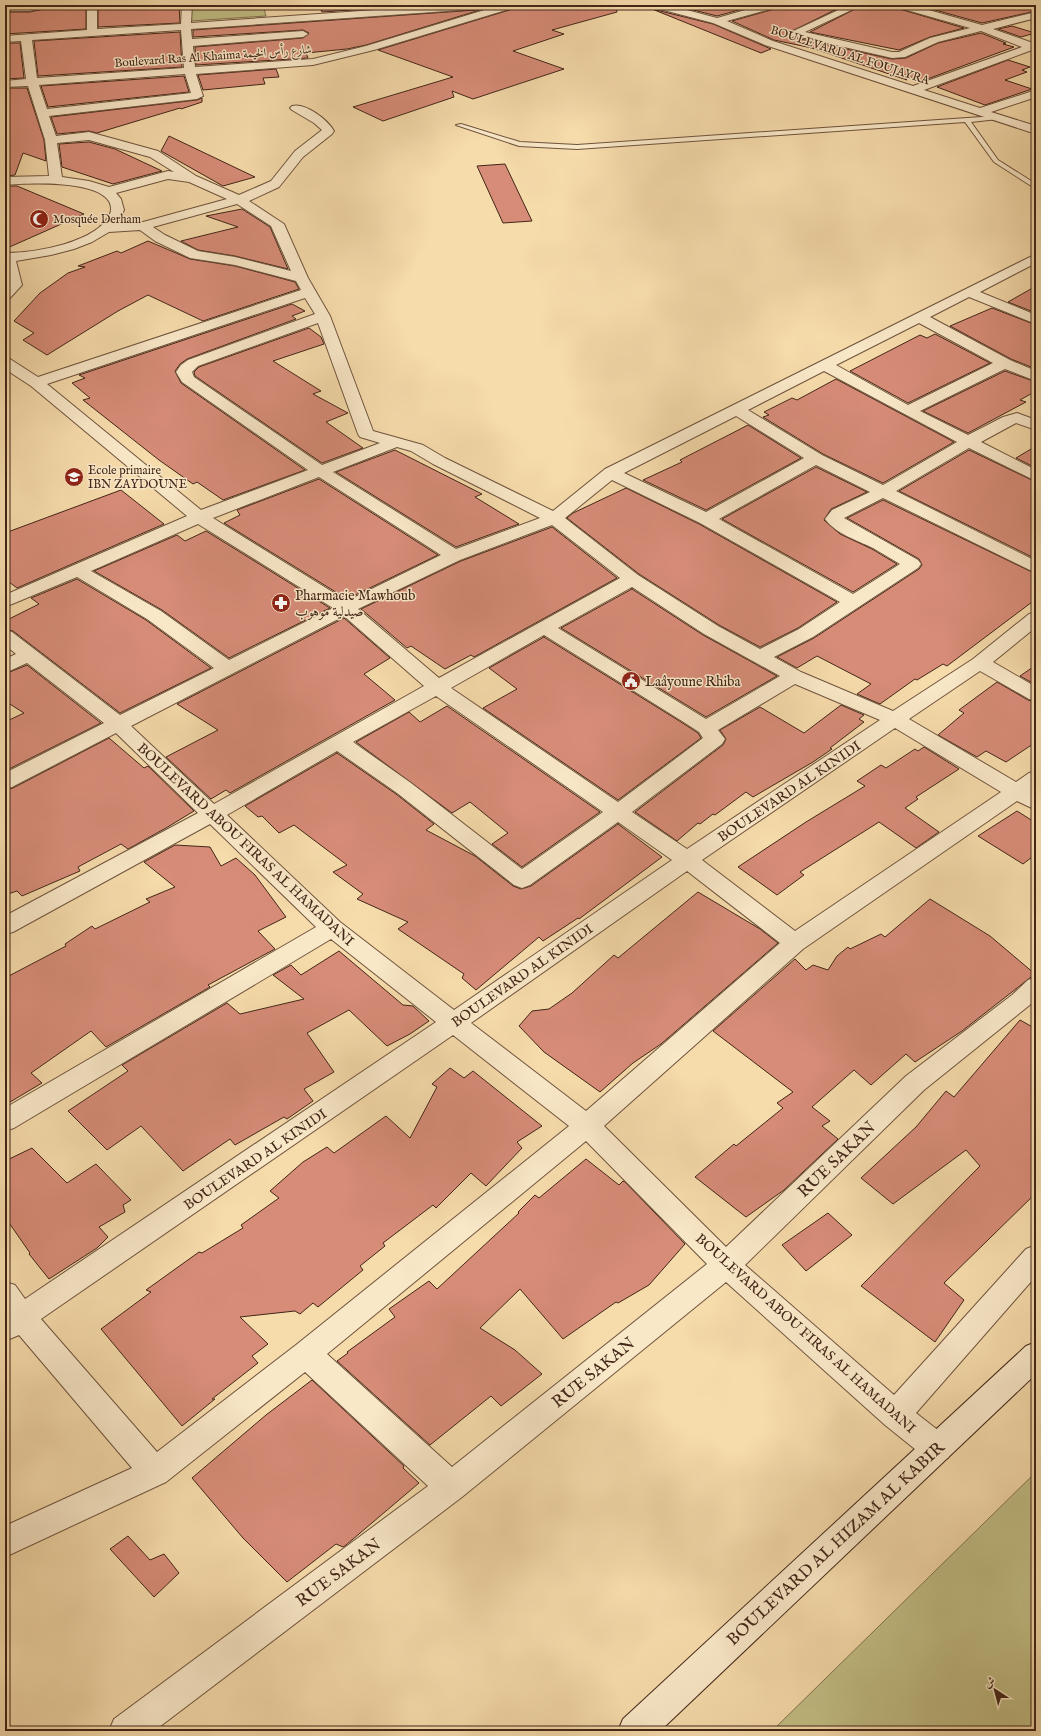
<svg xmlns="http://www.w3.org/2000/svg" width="1041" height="1736" viewBox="0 0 1041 1736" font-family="'IM FELL English',Amiri,serif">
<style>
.green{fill:#c2be85;stroke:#82724e}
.building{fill:#d78c78;stroke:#422618}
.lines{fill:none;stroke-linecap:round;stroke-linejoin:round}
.service-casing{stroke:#6f533d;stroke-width:2}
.minor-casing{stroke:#6f533d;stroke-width:2}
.secondary-casing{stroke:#422618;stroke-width:2}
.service{fill:#f9e8c8;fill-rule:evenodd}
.minor{fill:#f9e8c8;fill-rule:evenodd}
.secondary{fill:#f9e8c8;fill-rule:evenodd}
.labels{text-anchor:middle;stroke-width:3;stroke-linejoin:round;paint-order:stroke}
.far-street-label{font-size:12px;fill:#422618;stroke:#f9e8c8}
.far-poi-label{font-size:12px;fill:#422618;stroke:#f9e8c8;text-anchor:start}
.poi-label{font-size:14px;fill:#422618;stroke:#f9e8c8;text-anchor:start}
.street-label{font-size:14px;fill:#422618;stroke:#f9e8c8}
.near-street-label{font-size:17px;fill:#422618;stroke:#f9e8c8}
</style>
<rect width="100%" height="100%" fill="#f6dbab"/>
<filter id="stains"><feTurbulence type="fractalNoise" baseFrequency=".005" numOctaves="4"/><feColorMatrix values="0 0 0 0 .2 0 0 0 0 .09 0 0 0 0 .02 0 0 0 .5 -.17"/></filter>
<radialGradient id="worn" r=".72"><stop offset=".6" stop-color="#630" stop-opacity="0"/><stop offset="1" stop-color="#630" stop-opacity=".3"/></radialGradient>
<g class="green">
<path d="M245,5H263L266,16L190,21L188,9Z"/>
<path d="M1036,1472V1731H772Z"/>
</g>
<g class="building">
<path d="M50,5H86V29L5,34V12H30L48,8Z"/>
<path d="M98,5H110L111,7L179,5L180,23L98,27Z"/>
<path d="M370,5H426L322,12L320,8Z"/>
<path d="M482,5H496L366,45L347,49L306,53L308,58L196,65L195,47L303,38L309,33L303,30L193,37V30L476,10L482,7Z"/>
<path d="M518,5H616L617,12L552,30L564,34L513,51L564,69L473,99L452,91L454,97L383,121L353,107L453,77L378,50L516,8Z"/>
<path d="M674,5H757L717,16Z"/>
<path d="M780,5H845L786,34L791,38H796L892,59L906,58L938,43L981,33L1006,43L1003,44L1014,47L922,81L899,73L907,80L812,48L774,40L732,21L778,8Z"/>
<path d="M863,5H894L896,8L964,28L930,37L899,50L810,32Z"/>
<path d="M917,5H1036V11L982,23Z"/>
<path d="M652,9L713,24L771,49L761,53Z"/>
<path d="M1012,26L1035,33L1021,37L998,29Z"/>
<path d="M180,32L182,67L38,76L34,41Z"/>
<path d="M5,43H20L24,78L5,79Z"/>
<path d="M1008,60L1030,67L1022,70L1027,72L1005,80L1032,89L985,105L937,87Z"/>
<path d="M276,69L279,77L263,78L265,84L203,90L198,75Z"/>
<path d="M184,76L189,92L48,107L41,86Z"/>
<path d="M5,88H27L44,140L46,161L23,153L15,175L5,176Z"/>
<path d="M202,98V102L181,109L180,108L97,133L89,131L57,134L51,117L197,100Z"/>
<path d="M169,136L255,177L223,186L161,151Z"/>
<path d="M89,142L115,149L162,171L113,184L62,167L59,144Z"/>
<path d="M505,164L532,221L503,223L477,166Z"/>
<path d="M5,186H17L84,214L5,249Z"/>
<path d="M242,209L270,227L288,269L235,256L198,250L181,241L238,227L206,216Z"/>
<path d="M148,241L190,259L235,266L295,282L299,289L203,321L148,295L118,311L47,355L23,340L34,333L14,321L40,293L68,273L85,267L78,266L117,251L121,253Z"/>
<path d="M1036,286V313L1008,302Z"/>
<path d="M292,304L305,311L292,316L296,319L187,359L180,364L175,371L181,383L305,470L223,500L197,482L193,484L159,460L83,400L90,398L72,383L85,378L79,375Z"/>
<path d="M992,308L1036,325V369L1011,359L950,326Z"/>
<path d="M309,328L321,337L324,344L273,361L321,391L313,394L348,413L326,422L363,448L322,463L195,376L194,372L199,367Z"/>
<path d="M935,334L990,363L908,403L850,371L920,335L927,338Z"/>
<path d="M1005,371L1036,382V391L1020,400L1026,402L968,433L923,411Z"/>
<path d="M836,379L954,442L883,483L823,454L763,417L769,415L764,412L792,398L797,400Z"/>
<path d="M748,425L801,458L706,510L643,480L682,462L680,460Z"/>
<path d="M1036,446V468L1016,458Z"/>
<path d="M395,450L482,494L475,497L519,524L456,547L336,472Z"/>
<path d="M969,450L1036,482V559L899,491Z"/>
<path d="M816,467L867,492L831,509L824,520L840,534L872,549L897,564L853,592L722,519Z"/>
<path d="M319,479L438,555L347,599L224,523L240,515L237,510Z"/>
<path d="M626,488L699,524L837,602L798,628L760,647L719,625L639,574L567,518L573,513Z"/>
<path d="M121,490L164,524L17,588L5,579V533Z"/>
<path d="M883,500L1036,574V599L947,666L943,664L917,680L915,679L880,704L857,694L871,684L817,656L797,668L777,657L814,638L919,569L922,565L919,559L847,518Z"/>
<path d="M552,527L617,578L474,657L471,655L445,669L411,646L407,648L361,609L461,561Z"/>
<path d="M206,531L330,608L229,658L162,610L94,571L177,535L185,541Z"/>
<path d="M77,579L146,620L211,668L120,713L13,631L5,629V621L39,604L31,598Z"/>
<path d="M632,589L703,635L777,676L706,717L561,628Z"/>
<path d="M344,618L390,658L364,674L395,700L230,793L226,790L211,799L166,757L218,730L177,704Z"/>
<path d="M544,637L681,722L698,733L701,738L618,800L483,708L517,689L489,668Z"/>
<path d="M27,665L101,723L5,771V722L24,713L5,701V674Z"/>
<path d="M1036,665V685L1020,676Z"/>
<path d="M997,682L1028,700L1036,702V742L1006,762L986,751L977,757L938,735L964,713L959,710Z"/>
<path d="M841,705L864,715L859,719L864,722L830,748L832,749L813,762L753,797L746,792L715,815L713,814L700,824L698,823L677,841L635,812L723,745L726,739L720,730L760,707L804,733Z"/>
<path d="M447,706L600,812L522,867L492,844L508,833L470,802L452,813L356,742L409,712L420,722Z"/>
<path d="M109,738L144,768L148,766L194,811L166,828L128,849L121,844L78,867L80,871L22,896L17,891L5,895V790L13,788Z"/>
<path d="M924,747L959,769L916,797L918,799L905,808L939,832L916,848L879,822L800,872L804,875L777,895L738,867L806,822L865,786L857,781L881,765L886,768L915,749L918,751Z"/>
<path d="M337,753L396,794L434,824L426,830L475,856L513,886L521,889L531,886L618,824L662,857L579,919L578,918L543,941L539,937L476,990L462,978L464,974L398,929L408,922L357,899L363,894L333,872L347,865L294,825L279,833L262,816L258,817L245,806Z"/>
<path d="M1017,811L1036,823V854L1023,864L978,836Z"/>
<path d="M175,845L210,847L221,866L236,858L255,875L286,917L258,931L275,949L208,985L210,987L106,1047L91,1031L31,1073L42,1083L5,1105V978L66,946L65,944L92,926L95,929L150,902L146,899L175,887L144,862Z"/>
<path d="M698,892L760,929L778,943L661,1044L633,1063L600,1092L544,1052L519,1026L532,1011L549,1009L572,993L614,955L618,958Z"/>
<path d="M930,899L990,936L1035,974L962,1031L915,1062L906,1054L871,1085L854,1070L812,1107L830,1121L822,1126L838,1139L784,1190L746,1217L695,1177L734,1144L736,1146L783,1108L777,1103L793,1092L713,1031L795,959L806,970L813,965L828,970L837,956L848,947L850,949L881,934L885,937Z"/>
<path d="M339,951L403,1005L413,1006L429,1021L410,1034L387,1046L349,1010L307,1033L334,1072L304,1089L313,1101L287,1119L284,1117L235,1145L230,1139L183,1171L141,1126L107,1150L68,1111L128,1071L122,1065L227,1003L240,1014L304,999L273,975L291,965L301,975Z"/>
<path d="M1020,1020L1036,1029V1193L944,1283L964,1300L935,1342L861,1286L980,1166L966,1150L893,1204L861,1178L916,1127L946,1091L954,1097Z"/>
<path d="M450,1068L464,1078L473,1071L542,1126L517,1142L522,1148L486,1186L471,1173L436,1208L433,1205L383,1243L385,1246L360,1266L363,1270L318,1307L313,1303L300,1314L295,1311L240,1317L268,1344L252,1356L258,1363L212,1399H215L182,1426L101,1329L151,1292L146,1290L199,1252L202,1253L243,1228L241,1225L279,1198L270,1191L303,1162L327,1147L334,1153L386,1116L410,1138L437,1087L432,1084Z"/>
<path d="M32,1148L67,1183L96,1164L131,1200L123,1205L125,1212L99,1227L108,1237L97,1248L49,1279L29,1254L30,1253L5,1217V1161Z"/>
<path d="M586,1159L619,1185L623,1181L625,1182L685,1244L649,1285L618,1303L616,1302L563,1339L520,1289L480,1328L515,1350L542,1374L501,1406L491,1396L430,1445L337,1361L348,1353L347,1352L395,1317L389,1309L429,1281L437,1289L519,1213L518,1212L535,1195L539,1198Z"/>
<path d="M828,1213L852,1235L806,1271L782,1245Z"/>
<path d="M312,1380L404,1466L403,1468L419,1483L346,1545L343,1547L336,1544L287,1582L243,1538L192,1478L266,1415Z"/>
<path d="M128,1536L150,1560L164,1554L179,1573L154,1597L110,1549Z"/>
</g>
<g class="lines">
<defs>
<path id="service" d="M996,116L999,118L998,119L971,122L998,160L1036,184V189L994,162L965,122L577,149L519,146L456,125L461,124L520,142L577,145Z"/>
<g id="minor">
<path d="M5,5H49L48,7L30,11H5Z"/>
<path d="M87,5H97V29L181,24L182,5H192L191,23L447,5L481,6L476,9L191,29L192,39L303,31L308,34L303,37L193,46L195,67L313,59L366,46L501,5H517L516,7L374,50L313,65L196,74L203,96L197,99L49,116L56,136L89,132L158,151L196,176L239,195L271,181L295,151L322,130L314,123L292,110L290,108L292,106C305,102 328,120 334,131L332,134L303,157L279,187L249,201L284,224L308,278L330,316L373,431L423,445L445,458L553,511L605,469L1036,254V263L980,292L1036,315V324L969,297L930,317L1010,360L1036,371V381L1005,369L920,411L968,435L1003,417L1017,413L1036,420V430L1016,423L981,442L1036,470V481L969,448L896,491L1036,561V573L883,498L844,518L918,560L921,564L918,568L813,637L774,657L801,672L893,711L973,659L1029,614L1036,612V627L993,662L1036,687V701L1029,699L980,671L909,719L1016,782L1029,773L1036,771V788L1032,791L1036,794V810L1017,801L803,949L604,1126L726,1247L906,1076L1012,995L1028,980L1036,977V1000L924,1090L745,1265L894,1395L1026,1249L1036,1245V1276L916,1413L948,1438L952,1448L948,1458L937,1462L926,1458L885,1425L726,1282L462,1497L154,1731H109L114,1719L428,1486L305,1372L166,1482L5,1557V1526L132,1468L19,1335L5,1341V1282L15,1285L25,1299L436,1022L331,939L14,1128L5,1131V1108L316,927L210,824L13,932L5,934V916L198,813L116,733L12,787L5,789V773L104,723L27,663L5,673V659L16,654L5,645V630L12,632L120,715L214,668L147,619L77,577L5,607V595L187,516L31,386L5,369V357L10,359L38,377L301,290L296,281L235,265L190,258L155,241L140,230L109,232L92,242L74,249L51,255L16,261L22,285L10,298L5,299V287L8,284L5,271V253C34,253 97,243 110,214C112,210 111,203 108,200C93,180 28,183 5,185V177L49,176L45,140L28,86L5,87V81L26,79L21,41L5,42V36L87,30ZM181,30L184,68L37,78L32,40ZM185,74L191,93L47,109L39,85ZM89,140L150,157L174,172L168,171L109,187L89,181L62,177L57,143ZM168,179L189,182L227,199L143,222L118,223L124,210L121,199L116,193ZM237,204L271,226L291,271L235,257L198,251L165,235L153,227ZM305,298L315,314L188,360L181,365L176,372L182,382L308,470L201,510L47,384ZM318,323L358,434L360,437L380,443L322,465L194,377L192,372L198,366ZM919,323L993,363L908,405L836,365ZM824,371L957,442L883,485L822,455L748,410ZM736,416L804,458L706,512L624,473ZM397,447L411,451L433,464L540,518L456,549L333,472ZM816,465L870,492L832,510L825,519C836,534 857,540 873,548C882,553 891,559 900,564L853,594L719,519ZM319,477L441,555L347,601L213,518ZM612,480L700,523L840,602L799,629L760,649L718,626L638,575L565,518ZM198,524L333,608L229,660L161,611L91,571ZM552,525L620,578L439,678L358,609L460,560ZM632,587L704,634L780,676L706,719L558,628ZM344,616L424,686L214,804L131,726ZM544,635L682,721L699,732L703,738L618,802L451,688ZM795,684L880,720L687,849L632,812L722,744L725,739L718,730ZM436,696L603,812L522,869L411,783L353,742ZM895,728L1001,792L795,931L702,860ZM337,751L397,793L514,885L522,888L530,885L618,822L672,860L454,1010L340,922L227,815ZM687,871L780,943L586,1111L471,1023ZM453,1035L569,1126L296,1345L157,1452L41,1319ZM586,1141L707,1264L452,1467L327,1354Z"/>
<path d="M651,5H668L717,18L763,5H779L778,7L727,21L773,41L913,86L1022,47L981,31L938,42L905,57L892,58L796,36L792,37L787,34L849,5H862L805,32L892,52H899L930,38L970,28L896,7L895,5H911L982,25L1036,12V18L993,29L1036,44V51L1032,50L924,90L980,108L1036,90V97L991,112L1036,126V134L765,45L713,23L652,7Z"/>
</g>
<path id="secondary" d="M1036,1342V1374L660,1731H618L623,1719L1026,1346Z"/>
</defs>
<use href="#service" class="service-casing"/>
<use href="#minor" class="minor-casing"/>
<use href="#secondary" class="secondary-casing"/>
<use href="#service" class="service"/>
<use href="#minor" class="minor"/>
<use href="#secondary" class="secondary"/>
</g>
<defs>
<symbol id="mosque-disc" viewBox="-11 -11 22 22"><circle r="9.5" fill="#8f2418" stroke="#f9e8c8"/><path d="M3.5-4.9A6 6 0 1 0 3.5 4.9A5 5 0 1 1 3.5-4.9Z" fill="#fff"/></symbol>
<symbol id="school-disc" viewBox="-11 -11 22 22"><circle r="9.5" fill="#8f2418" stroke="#f9e8c8"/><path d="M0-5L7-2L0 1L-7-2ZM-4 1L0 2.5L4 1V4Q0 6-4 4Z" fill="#fff"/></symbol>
<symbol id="pharmacy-disc" viewBox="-11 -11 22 22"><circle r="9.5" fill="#8f2418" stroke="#f9e8c8"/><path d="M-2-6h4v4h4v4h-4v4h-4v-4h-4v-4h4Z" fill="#fff"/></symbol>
<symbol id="civic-disc" viewBox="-11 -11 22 22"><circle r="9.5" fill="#8f2418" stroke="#f9e8c8"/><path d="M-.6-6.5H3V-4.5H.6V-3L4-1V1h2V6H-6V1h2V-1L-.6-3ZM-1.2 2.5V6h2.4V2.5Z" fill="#fff"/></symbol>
</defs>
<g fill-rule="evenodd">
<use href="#mosque-disc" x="28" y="208" width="22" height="22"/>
<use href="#school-disc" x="63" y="466" width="22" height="22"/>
<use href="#pharmacy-disc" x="270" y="592" width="22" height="22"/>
<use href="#civic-disc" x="620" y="670" width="22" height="22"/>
</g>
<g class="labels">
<g class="far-street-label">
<text transform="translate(850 55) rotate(18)" y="4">BOULEVARD AL FOUJAYRA</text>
<text transform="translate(213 56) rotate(-4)" y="4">Boulevard Ras Al Khaima شارع رأس الخيمة</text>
</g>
<g class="far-poi-label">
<text x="53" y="223">Mosquée Derham</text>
<text x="88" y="474">Ecole primaire<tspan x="88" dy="14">IBN ZAYDOUNE</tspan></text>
</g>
<g class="poi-label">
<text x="295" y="600">Pharmacie Mawhoub<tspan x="295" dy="16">صيدلية موهوب</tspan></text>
<text x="645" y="686">Laâyoune Rhiba</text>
</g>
<g class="street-label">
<text transform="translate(789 791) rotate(-34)" y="5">BOULEVARD AL KINIDI</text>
<text transform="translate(246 844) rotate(43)" y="5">BOULEVARD ABOU FIRAS AL HAMADANI</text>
<text transform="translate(522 975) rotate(-35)" y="5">BOULEVARD AL KINIDI</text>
<text transform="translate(255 1159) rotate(-34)" y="5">BOULEVARD AL KINIDI</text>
<text transform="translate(806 1333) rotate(42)" y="5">BOULEVARD ABOU FIRAS AL HAMADANI</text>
</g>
<g class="near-street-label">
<text transform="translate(836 1159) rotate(-44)" y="6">RUE SAKAN</text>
<text transform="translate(593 1372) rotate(-39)" y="6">RUE SAKAN</text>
<text transform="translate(835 1543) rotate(-43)" y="6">BOULEVARD AL HIZAM AL KABIR</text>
<text transform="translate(338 1572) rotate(-37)" y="6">RUE SAKAN</text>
</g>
</g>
<rect width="1041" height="1736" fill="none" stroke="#f6dbab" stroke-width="20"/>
<rect x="6" y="6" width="1029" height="1724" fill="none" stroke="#422618" stroke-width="2"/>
<rect x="10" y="10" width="1021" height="1716" fill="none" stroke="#422618"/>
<g transform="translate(995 1690) rotate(324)" stroke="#f9e8c8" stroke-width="3" paint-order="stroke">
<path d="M0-3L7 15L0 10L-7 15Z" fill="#422618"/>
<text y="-6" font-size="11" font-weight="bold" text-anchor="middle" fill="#422618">ش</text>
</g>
<rect width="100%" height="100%" filter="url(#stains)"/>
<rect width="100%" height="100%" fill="url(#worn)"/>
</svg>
